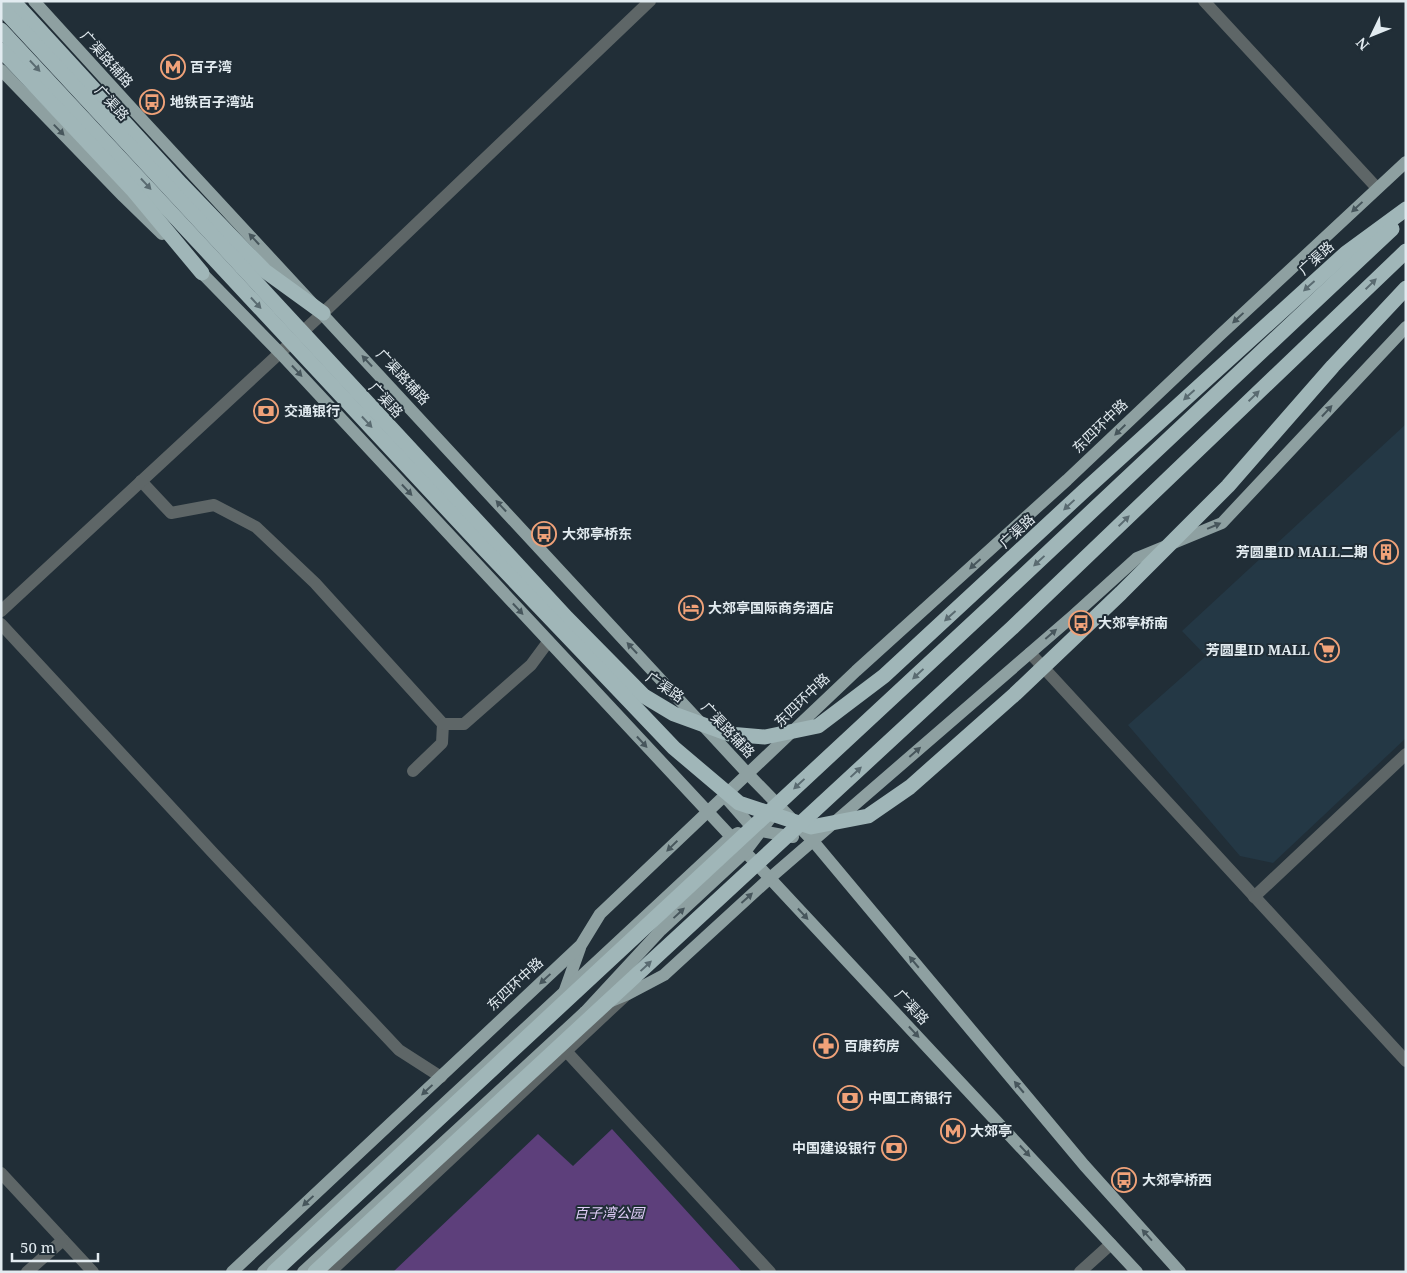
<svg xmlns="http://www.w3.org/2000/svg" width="1407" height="1273" viewBox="0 0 1407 1273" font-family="'Noto Serif','Noto Sans SC',serif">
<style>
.built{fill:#243845}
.green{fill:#5d3f7b}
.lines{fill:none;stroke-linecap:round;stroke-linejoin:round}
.minor{stroke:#5e6667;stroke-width:12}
.major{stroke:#8ea0a1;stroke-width:12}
.highway{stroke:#a0b6b8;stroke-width:15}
.oneway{fill:#5a6b71}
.oneway2{fill:#47565c}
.labels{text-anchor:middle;stroke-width:4;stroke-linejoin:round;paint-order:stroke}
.street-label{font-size:14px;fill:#e2ebf0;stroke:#212e37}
.poi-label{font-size:14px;font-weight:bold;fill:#e2ebf0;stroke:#212e37;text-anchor:start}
.park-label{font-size:14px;font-style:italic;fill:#e0cdf8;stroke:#212e37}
</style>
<rect width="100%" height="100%" fill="#212e37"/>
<path class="built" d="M1406,424V738L1273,863L1240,856L1128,725L1206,656L1182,631Z"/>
<path class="green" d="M612,1129L742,1272H393L538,1134L573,1166Z"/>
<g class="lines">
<g class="minor">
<path d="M1204,1L1377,188"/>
<path d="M141,481L171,513L214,505L256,527L315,583L443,724L442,743L413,771"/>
<path d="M1,611L323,313L650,1"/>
<path d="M1,624L214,854L399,1050L441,1077"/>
<path d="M1030,653L1406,1061"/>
<path d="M443,724H464L531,665L548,642"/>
<path d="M1254,897L1406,754"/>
<path d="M566,1051L770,1272"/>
<path d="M1,1173L93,1272"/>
<path d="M27,1272L63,1240"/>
<path d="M330,1272L626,995"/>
<path d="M1080,1272L1111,1244"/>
</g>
<g class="major">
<path d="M34,1L137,114L748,774L813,841L1084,1165L1180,1272"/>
<path d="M1,70L123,196L162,234"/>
<path d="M196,267L280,353L1137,1272"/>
<path d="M727,799L750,825L761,831L793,837"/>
<path d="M565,990L580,948"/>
<path d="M585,1012L628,994L664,975L770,878L1074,615L1137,558L1222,523L1406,327"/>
<path d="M232,1272L581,945L600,914L856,671L1067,480L1219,336L1406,162"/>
<path d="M263,1272L731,837L738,833"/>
<path d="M303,1272L585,1012L661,930L745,852L775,812"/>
</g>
<g class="highway">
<path d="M13,1L181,184L265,271L323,313"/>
<path d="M1,7L567,618L644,696L674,714L729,734L765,737L818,726L884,676L1085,490L1346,253L1406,209"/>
<path d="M1,30L486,551L674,748L739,803L811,827L868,816L910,787L1015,694L1121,593L1228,486L1333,366L1406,288"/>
<path d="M1,50L132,189L202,273"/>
<path d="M274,1272L992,605L1392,229"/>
<path d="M315,1272L1013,627L1406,251"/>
</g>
</g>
<defs><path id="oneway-solid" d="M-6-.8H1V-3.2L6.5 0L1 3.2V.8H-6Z" transform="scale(1.25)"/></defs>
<g class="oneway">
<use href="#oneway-solid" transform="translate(35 66) rotate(47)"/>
<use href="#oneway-solid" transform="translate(146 184) rotate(47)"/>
<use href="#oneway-solid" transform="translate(1371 284) rotate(-44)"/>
<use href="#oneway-solid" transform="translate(1309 286) rotate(138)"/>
<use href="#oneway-solid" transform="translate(256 303) rotate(47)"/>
<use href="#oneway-solid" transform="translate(1189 395) rotate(138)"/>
<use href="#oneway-solid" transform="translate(1254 396) rotate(-44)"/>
<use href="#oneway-solid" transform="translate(367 422) rotate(47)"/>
<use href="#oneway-solid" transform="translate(1069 505) rotate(137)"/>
<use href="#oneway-solid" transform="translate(1124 521) rotate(-44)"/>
<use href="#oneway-solid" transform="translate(1039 561) rotate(137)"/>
<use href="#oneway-solid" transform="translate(950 616) rotate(138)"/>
<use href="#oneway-solid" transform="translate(918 674) rotate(137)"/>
<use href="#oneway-solid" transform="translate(856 772) rotate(-43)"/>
<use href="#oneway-solid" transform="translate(799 784) rotate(137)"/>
<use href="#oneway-solid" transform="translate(646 966) rotate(-43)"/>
</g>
<g class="oneway2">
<use href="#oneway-solid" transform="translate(59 130) rotate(46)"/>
<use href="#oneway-solid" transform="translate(1357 207) rotate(137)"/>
<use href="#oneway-solid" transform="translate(254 239) rotate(-133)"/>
<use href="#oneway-solid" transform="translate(1238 318) rotate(137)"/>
<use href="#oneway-solid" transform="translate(367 361) rotate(-133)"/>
<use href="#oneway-solid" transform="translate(297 371) rotate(47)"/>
<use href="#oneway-solid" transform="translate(1327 411) rotate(-47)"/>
<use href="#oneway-solid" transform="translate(1120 430) rotate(136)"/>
<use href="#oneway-solid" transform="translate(407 490) rotate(47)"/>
<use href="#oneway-solid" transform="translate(501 506) rotate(-133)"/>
<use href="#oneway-solid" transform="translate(1214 526) rotate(-23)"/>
<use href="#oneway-solid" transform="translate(975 564) rotate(138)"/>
<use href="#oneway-solid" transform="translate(518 609) rotate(47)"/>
<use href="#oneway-solid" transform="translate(1051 634) rotate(-41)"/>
<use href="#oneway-solid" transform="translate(632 648) rotate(-133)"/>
<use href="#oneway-solid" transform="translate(642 742) rotate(47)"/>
<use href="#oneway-solid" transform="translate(915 752) rotate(-41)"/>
<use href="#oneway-solid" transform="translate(672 846) rotate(136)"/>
<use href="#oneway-solid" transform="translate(747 898) rotate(-42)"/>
<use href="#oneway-solid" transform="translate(679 913) rotate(-43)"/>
<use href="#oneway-solid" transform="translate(803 914) rotate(47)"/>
<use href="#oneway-solid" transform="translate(914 962) rotate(-130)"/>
<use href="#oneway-solid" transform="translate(545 979) rotate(137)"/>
<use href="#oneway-solid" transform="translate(914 1032) rotate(47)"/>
<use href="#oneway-solid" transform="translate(1019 1087) rotate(-130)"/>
<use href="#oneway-solid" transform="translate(427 1090) rotate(137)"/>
<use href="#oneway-solid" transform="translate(1025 1151) rotate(47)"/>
<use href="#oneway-solid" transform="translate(308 1201) rotate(137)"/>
<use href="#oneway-solid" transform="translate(1147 1235) rotate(-132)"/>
</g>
<defs>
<symbol id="metro-ring" viewBox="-11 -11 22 22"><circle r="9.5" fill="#212e37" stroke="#f0a279" stroke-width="1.5"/><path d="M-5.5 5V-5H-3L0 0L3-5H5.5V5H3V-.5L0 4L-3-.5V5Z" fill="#f0a279"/></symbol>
<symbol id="bus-ring" viewBox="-11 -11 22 22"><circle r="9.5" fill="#212e37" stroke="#f0a279" stroke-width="1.5"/><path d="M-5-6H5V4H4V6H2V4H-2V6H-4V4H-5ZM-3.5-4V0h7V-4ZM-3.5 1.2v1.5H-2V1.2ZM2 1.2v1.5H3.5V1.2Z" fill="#f0a279"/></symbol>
<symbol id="bank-ring" viewBox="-11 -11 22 22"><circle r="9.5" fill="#212e37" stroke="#f0a279" stroke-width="1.5"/><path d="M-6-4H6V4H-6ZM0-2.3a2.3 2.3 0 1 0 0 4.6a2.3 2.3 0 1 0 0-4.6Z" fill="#f0a279"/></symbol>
<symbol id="building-ring" viewBox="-11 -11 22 22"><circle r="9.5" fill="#212e37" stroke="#f0a279" stroke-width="1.5"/><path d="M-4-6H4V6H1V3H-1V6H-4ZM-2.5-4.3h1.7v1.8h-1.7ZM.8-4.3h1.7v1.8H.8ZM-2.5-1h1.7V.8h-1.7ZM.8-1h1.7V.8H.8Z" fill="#f0a279"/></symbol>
<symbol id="hotel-ring" viewBox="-11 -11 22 22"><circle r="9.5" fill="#212e37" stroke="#f0a279" stroke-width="1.5"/><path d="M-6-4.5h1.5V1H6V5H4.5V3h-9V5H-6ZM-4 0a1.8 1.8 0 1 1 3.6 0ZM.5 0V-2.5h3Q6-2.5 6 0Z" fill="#f0a279"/></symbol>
<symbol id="supermarket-ring" viewBox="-11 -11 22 22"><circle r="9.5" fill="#212e37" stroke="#f0a279" stroke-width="1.5"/><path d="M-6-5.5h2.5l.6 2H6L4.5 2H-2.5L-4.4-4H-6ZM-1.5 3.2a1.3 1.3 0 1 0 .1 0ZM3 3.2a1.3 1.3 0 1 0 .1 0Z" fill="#f0a279"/></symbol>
<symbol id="pharmacy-ring" viewBox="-11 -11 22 22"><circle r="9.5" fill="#212e37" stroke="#f0a279" stroke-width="1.5"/><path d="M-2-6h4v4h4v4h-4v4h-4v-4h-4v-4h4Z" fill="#f0a279"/></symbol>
</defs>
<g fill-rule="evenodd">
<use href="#metro-ring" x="159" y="53" width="28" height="28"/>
<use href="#bus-ring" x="138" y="88" width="28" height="28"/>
<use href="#bank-ring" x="252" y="397" width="28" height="28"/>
<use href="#bus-ring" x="530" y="520" width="28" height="28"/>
<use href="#building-ring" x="1372" y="538" width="28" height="28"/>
<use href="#hotel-ring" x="677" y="594" width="28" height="28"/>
<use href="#bus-ring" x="1067" y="609" width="28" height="28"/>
<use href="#supermarket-ring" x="1313" y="636" width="28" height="28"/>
<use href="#pharmacy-ring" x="812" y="1032" width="28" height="28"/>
<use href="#bank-ring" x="836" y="1084" width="28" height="28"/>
<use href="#metro-ring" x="939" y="1117" width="28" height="28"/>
<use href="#bank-ring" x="880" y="1134" width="28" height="28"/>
<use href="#bus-ring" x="1110" y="1166" width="28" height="28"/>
</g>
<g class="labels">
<g class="street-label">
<text transform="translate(107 59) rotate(48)" y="5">广渠路辅路</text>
<text transform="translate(112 103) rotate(47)" y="5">广渠路</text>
<text transform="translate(1316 258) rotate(-42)" y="5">广渠路</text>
<text transform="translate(403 377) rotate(47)" y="5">广渠路辅路</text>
<text transform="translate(386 400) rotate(47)" y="5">广渠路</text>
<text transform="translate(1100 426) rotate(-44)" y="5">东四环中路</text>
<text transform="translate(1017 531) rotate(-43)" y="5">广渠路</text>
<text transform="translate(665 687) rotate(34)" y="5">广渠路</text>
<text transform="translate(802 700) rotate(-44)" y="5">东四环中路</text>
<text transform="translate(728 730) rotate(47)" y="5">广渠路辅路</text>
<text transform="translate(515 984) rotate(-43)" y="5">东四环中路</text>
<text transform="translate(912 1007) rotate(47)" y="5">广渠路</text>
</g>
<g class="poi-label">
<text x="190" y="72">百子湾</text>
<text x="170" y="107">地铁百子湾站</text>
<text x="284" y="416">交通银行</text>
<text x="562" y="539">大郊亭桥东</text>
<text x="1368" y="557" text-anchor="end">芳圆里ID MALL二期</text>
<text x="708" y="613">大郊亭国际商务酒店</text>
<text x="1098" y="628">大郊亭桥南</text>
<text x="1310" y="655" text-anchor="end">芳圆里ID MALL</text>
<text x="844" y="1051">百康药房</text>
<text x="868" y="1103">中国工商银行</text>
<text x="970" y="1136">大郊亭</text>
<text x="876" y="1153" text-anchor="end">中国建设银行</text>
<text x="1142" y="1185">大郊亭桥西</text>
</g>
<g class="park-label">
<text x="609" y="1218">百子湾公园</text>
</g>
</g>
<rect width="1407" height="1273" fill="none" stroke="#e2ebf0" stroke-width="5"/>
<g transform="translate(1372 35) rotate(227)" stroke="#212e37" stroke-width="4" paint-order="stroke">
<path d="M0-4L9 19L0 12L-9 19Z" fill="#e2ebf0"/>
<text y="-8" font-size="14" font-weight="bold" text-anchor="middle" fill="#e2ebf0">N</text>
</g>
<path d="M12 1253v8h86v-8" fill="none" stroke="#e2ebf0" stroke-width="2.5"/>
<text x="20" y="1253" font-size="15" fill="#e2ebf0" stroke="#212e37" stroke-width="4" paint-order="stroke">50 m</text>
</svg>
